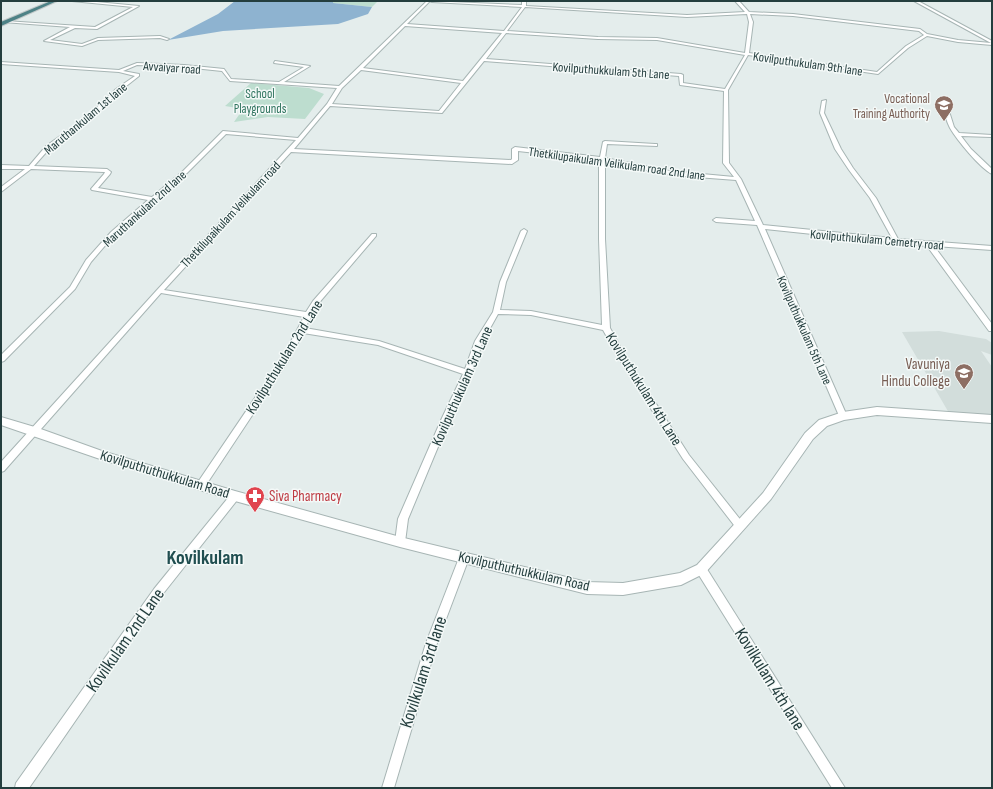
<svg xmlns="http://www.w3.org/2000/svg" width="993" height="789" viewBox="0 0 993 789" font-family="'Sofia Sans Condensed',sans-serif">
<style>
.built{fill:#d2dddb}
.green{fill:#bdddcf}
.water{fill:#8eb3d0}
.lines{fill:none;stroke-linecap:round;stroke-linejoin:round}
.minor-casing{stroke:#a7b5b4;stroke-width:2}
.tertiary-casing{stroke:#a7b5b4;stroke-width:2}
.trunk-casing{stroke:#c2c9c9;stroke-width:2}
.minor{fill:#fff;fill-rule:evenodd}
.tertiary{fill:#fff;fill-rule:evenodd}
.trunk{fill:#4d8286;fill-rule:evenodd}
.labels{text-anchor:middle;stroke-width:3;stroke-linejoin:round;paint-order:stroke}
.far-street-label{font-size:13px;fill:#243e3e;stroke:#f4f9f8}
.far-park-label{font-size:13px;fill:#2f745e;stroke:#f4f9f8}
.far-education-label{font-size:13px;fill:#785e54;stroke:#f4f9f8;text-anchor:end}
.street-label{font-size:15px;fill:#243e3e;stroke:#f4f9f8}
.education-label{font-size:15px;fill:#785e54;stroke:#f4f9f8;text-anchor:end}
.health-label{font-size:15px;fill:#be3a42;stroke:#f4f9f8;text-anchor:start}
.near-street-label{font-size:18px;fill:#243e3e;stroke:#f4f9f8}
.near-quarter-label{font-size:20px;font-weight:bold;fill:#204e50;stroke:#f4f9f8}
</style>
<rect width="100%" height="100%" fill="#e4edec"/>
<path class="built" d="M939,331L986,339L992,343V355L981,351L992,367V418L949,413L902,332Z"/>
<g class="green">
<path d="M333,1H378L372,7L333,3Z"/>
<path d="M251,83L309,88L324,94L305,119L268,117L234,122L243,109L225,106Z"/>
</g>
<path class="water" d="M235,1H333V3L372,7L368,14L338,24L223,31L168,40L218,14Z"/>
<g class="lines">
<defs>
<g id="minor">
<path d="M72,1H86L139,6L97,29L75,28L50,40L82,44L98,38L160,36L169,39L167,40L160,38L98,40L82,46L44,41L70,27L3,22L5,21L95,27L133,7Z"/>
<path d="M427,1L522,5V1H526V6L687,15L745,12L735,1H739L749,12L793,14L920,29L927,34L958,40L991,43L914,1H918L992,41V45L958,42L927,36L908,48L878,74L748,55L728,90L729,163L741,179L763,225L892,238L870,198L849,170L835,149L820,113L822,101L826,100L824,113L841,149L853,168L876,198L898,239L992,246V250L934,246L992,324V331H989L927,246L765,229L847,416L846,418H840L757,225L716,222L713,220L716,218L755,221L736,180L670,175L605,161V239L610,328L626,357L689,455L743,523L745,526L743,529L740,530L737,529L683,459L620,360L603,330L531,315L498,314L483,341L472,373L450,418L408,519L405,542L403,545L400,546L397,545L395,542L398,519L442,418L463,374L378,345L303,333L288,361L204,488L201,489L198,488L196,485L282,358L304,317L161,293L4,471L1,472V462L157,290L296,140L226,134L187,173L115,234L91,262L75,289L4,361L1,362V355L70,287L86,260L111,232L148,200L92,190L91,189L104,174L105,172H104L31,169L1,192V187L25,169H1V165L29,166L46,146L87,117L116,89L135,76L119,72L1,64V62L119,70L137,63L184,65L224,69L231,79L279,82L304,67L274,63L275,61L310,66L284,82L339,86ZM430,1L432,2L522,7L504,31L407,24ZM525,7L687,17L747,14L749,22L745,53L657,38L598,37L507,31ZM750,14L793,16L919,31L924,35L906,46L877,72L749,53L753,22ZM405,26L502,33L463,81L363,68ZM506,33L598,39L657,40L745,55L725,89L683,83V75L681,74L486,59ZM484,61L679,76L680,85L724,91L723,163L734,177L670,171L605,158L607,144L657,146V144H655L605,141L603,142L600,157L515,147L512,149V159L511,160L294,149L330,106L442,113ZM137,65L184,67L222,71L230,81L337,88L327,104L298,138L223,131L183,171L152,197L98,188L110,174L111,172L107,169L34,166L50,148L91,119L120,91L139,76V74L123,71ZM361,70L461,83L439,111L332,104L342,88ZM518,151L599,160V239L602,325L531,311L500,310L506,282L527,231L524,229L521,231L500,282L493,312L475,341L465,369L379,341L305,328L318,304L376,236V234H372L313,301L306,312L164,290L291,152L512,164L518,160Z"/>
<path d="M944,107L948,108L954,127L959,133L992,135V137L961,136L971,149L992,169V174C980,168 957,140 950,128C947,122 944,113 944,107Z"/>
<path d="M235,492L238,493L240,496L238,499L162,595L29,788H15L16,783L154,589L232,493Z"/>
<path d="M464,553L468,555L469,558L437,643L394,788H382L426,643L459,558L460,555Z"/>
<path d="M701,564L705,566L845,788H832L697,572L696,569L697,566Z"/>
</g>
<path id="tertiary" d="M877,407L992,415V423L877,415L844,420L827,426L813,439L771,499L705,573L681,585L623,595L587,594L400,547L235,501L100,459L1,425V417L38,428L102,451L235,491L400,537L587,582L623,583L680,573L697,565L763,493L805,433L819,420L843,412Z"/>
<path id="trunk" d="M51,1H57L1,26V22Z"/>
</defs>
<use href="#minor" class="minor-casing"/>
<use href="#tertiary" class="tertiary-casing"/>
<use href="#trunk" class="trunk-casing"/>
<use href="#minor" class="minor"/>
<use href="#tertiary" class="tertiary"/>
<use href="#trunk" class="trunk"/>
</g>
<defs>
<symbol id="university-pin" viewBox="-11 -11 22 30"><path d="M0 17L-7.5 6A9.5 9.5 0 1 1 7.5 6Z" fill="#8d6e63" stroke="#f4f9f8"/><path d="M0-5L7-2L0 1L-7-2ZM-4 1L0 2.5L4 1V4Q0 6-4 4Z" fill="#fff"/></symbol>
<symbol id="school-pin" viewBox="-11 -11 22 30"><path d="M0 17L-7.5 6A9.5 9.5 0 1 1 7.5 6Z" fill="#8d6e63" stroke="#f4f9f8"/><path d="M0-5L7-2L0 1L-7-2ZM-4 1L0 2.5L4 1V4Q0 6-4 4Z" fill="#fff"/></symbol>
<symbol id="pharmacy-pin" viewBox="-11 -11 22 30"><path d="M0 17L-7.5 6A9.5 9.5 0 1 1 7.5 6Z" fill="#e0444e" stroke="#f4f9f8"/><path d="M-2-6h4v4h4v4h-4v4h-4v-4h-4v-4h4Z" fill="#fff"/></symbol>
</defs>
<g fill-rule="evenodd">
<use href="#university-pin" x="933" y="94" width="22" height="30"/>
<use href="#school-pin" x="953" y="362" width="22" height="30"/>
<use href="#pharmacy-pin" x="244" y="485" width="22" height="30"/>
</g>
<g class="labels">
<g class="far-street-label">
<text transform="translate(808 63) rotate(8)" y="5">Kovilputhukulam 9th lane</text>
<text transform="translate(172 67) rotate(4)" y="5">Avvaiyar road</text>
<text transform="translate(611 70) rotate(4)" y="5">Kovilputhukkulam 5th Lane</text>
<text transform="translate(85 118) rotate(-40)" y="5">Maruthankulam 1st lane</text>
<text transform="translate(617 163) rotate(8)" y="5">Thetkilupaikulam Velikulam road 2nd lane</text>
<text transform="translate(144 208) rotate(-42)" y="5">Maruthankulam 2nd lane</text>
<text transform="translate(230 214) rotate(-47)" y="5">Thetkilupaikulam Velikulam road</text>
<text transform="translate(877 239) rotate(5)" y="5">Kovilputhukulam Cemetry road</text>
<text transform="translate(805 330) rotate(66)" y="5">Kovilputhukkulam 5th Lane</text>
</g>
<g class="far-park-label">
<text x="260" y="98">School<tspan x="260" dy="15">Playgrounds</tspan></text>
</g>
<g class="far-education-label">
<text x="930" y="103">Vocational<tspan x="930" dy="15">Training Authority</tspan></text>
</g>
<g class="street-label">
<text transform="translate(284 357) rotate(-58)" y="5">Kovilputhukulam 2nd Lane</text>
<text transform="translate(462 386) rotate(-66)" y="5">Kovilputhukulam 3rd Lane</text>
<text transform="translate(644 389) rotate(58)" y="5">Kovilputhukulam 4th Lane</text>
<text transform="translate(165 474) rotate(17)" y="5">Kovilputhuthukkulam Road</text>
<text transform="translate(524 571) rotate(13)" y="5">Kovilputhuthukkulam Road</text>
</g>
<g class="education-label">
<text x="950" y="369">Vavuniya<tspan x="950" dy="17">Hindu College</tspan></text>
</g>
<g class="health-label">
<text x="269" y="501">Siva Pharmacy</text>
</g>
<g class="near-street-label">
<text transform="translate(125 640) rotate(-55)" y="6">Kovilkulam 2nd Lane</text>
<text transform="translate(423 672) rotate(-72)" y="6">Kovilkulam 3rd lane</text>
<text transform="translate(770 679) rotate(58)" y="6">Kovilkulam 4th lane</text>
</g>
<g class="near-quarter-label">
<text x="205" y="564">Kovilkulam</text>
</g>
</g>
<rect width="993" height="789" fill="none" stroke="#243e3e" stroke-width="4"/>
</svg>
